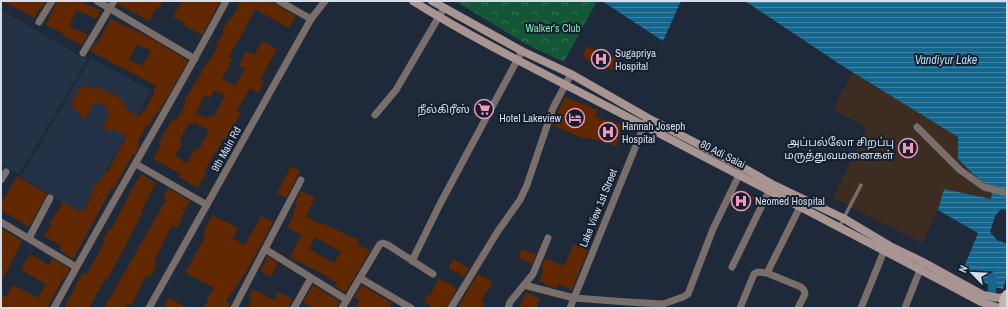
<svg xmlns="http://www.w3.org/2000/svg" width="1008" height="309" viewBox="0 0 1008 309" font-family="'Archivo Narrow','Noto Sans Tamil',sans-serif">
<style>
.built{fill:#233247}
.medical{fill:#3c2c22}
.park{fill:url(#park-crowns)}
.water{fill:url(#water-rules)}
.lines{fill:none;stroke-linecap:round;stroke-linejoin:round}
.canal{stroke:#15668d;stroke-width:8}
.building{fill:#612800;fill-rule:evenodd}
.service{stroke:#7a6e6b;stroke-width:3.5}
.minor{stroke:#7a6e6b;stroke-width:7}
.secondary{stroke:#a89591;stroke-width:8}
.primary{stroke:#cbb3ae;stroke-width:10}
.labels{text-anchor:middle;stroke-width:4;stroke-linejoin:round;paint-order:stroke}
.park-label{font-size:11px;fill:#7ce5ae;stroke:#141f2f}
.poi-label{font-size:11px;fill:#d7dee9;stroke:#141f2f;text-anchor:start}
.street-label{font-size:11px;fill:#d7dee9;stroke:#141f2f}
.water-label{font-size:12px;font-style:italic;fill:#b5daf1;stroke:#141f2f}
</style>
<defs>
<pattern id="park-crowns" width="20" height="18" patternUnits="userSpaceOnUse"><rect width="20" height="18" fill="#135738"/><path d="M2 6a3 3 0 1 1 6 0M12 15a3 3 0 1 1 6 0" fill="none" stroke="#356f55"/></pattern>
<pattern id="water-rules" width="6" height="5" patternUnits="userSpaceOnUse"><rect width="6" height="5" fill="#15668d"/><path d="M0 2.5h6" fill="none" stroke="#4183a2"/></pattern>
</defs>
<rect width="100%" height="100%" fill="#1e2939"/>
<g class="built">
<path d="M1,10L87,60L19,174L1,164Z"/>
<path d="M91,58L151,91L81,214L21,177Z"/>
</g>
<path class="medical" d="M853,72L958,137V159L993,186L991,200L944,189L938,210L922,243L833,198L867,127L833,109Z"/>
<path class="park" d="M455,1H597L564,62L526,44Z"/>
<g class="water">
<path d="M602,1H681L663,41Z"/>
<path d="M745,1H1007V210L1001,209L995,216L990,232L997,240L1007,244V275L1003,289L991,286L963,270L978,233L938,210L944,189L991,199L993,186C979,183 968,168 958,159V137L841,65Z"/>
</g>
<g class="lines">
<path class="canal" d="M992,308V276"/>
</g>
<g class="building">
<path d="M3,1H46L42,8L40,7L35,18Z"/>
<path d="M57,1H81L101,11L96,19L77,10L69,26L88,35L82,45L63,36L64,34L46,25Z"/>
<path d="M119,1H163L158,10L156,8L149,21L118,4Z"/>
<path d="M182,1H220L202,35L184,25L185,23L173,17Z"/>
<path d="M241,1H270L296,16L289,28L255,9L239,40H238L229,57L233,59L222,79L235,86L245,68L239,65L246,51L254,55L262,41L277,49L260,80L264,82L259,93L250,88L237,111L241,113L225,139L224,138L216,152H215L204,172L206,174L198,188L179,177L180,174L153,159L161,145L159,143L164,133L173,119L176,121L186,103L184,101L207,63H208L218,46L216,45L224,32L222,31L229,18L231,19ZM214,90L225,96L213,117L210,115L208,119L196,113L205,95L210,98ZM194,122L209,130L198,150L195,148L187,163L175,156L182,143L179,142L189,123L193,125Z"/>
<path d="M111,19L149,37L188,61L158,113L157,112L148,127L146,126L137,143L140,145L135,155L133,154L114,188L112,187L73,259L60,251L62,246L44,236L51,224L50,223L63,202L80,212V210L83,212L92,195L90,194L97,182L99,183L105,172L107,173L126,136L113,129L112,132L102,127L110,114L106,112L108,108L97,102L96,104L94,103L85,119L79,116L81,113L76,111L77,109L70,106L82,85L87,88L89,86L95,89L97,86L123,100L121,103L126,106L125,109L139,117L142,111L144,112L154,93L153,92L156,86L127,70L109,62L110,61L90,51L96,42L97,43ZM137,44L151,51L142,66L129,60Z"/>
<path d="M587,46L620,60L615,71L582,57Z"/>
<path d="M565,97L598,110L595,117L622,125L616,146L586,137L585,139L552,125Z"/>
<path d="M291,166L300,171L286,198L277,193Z"/>
<path d="M141,174L156,183L142,210L143,211L136,226L107,280L105,279L89,308H64L83,272L87,274L105,241L103,240L109,229L111,230L128,198H127Z"/>
<path d="M17,176L47,194L29,227L1,210V198L4,200Z"/>
<path d="M168,188L190,201L182,216L183,217L177,228L172,225L154,262L157,264L150,277L146,276L131,305L128,304L126,308H104L166,200L163,199Z"/>
<path d="M741,190L754,197L746,212L733,205Z"/>
<path d="M301,191L315,198L306,216L323,225L324,224L359,240L357,244L370,251L345,293L335,286L337,283L323,274H322L302,263L290,258L301,235L287,228L294,214L293,213L297,204L295,203ZM315,237L341,252L334,263L309,249Z"/>
<path d="M212,215L238,228L233,239L245,245L261,216L273,222L245,274H244L237,286L226,301L230,304L228,308H202L208,301L206,300L214,288L185,273L206,235L203,234Z"/>
<path d="M1,228L22,241L1,283Z"/>
<path d="M574,244L588,250L572,290L559,284L557,288L552,287L539,281L544,269L541,268L545,259L548,260L549,259L564,266Z"/>
<path d="M522,249L536,255L532,264L518,257Z"/>
<path d="M30,254L49,265L52,258L70,269L64,279L63,278L47,308H1V294L6,297L13,285L38,298L46,284L21,270Z"/>
<path d="M268,256L278,263L271,277L260,271Z"/>
<path d="M453,259L469,268L464,277L448,268Z"/>
<path d="M478,274L493,282L481,301L485,303L482,308H457Z"/>
<path d="M439,278L457,288L446,308H434L424,302L428,294L430,296Z"/>
<path d="M313,285L340,302L337,308H313L303,302Z"/>
<path d="M362,285L392,303L389,308H355L360,300L354,297Z"/>
<path d="M253,289L274,300L278,292L293,299L288,308H247L252,299L249,297Z"/>
<path d="M526,292L540,299L536,308H519Z"/>
<path d="M168,298L188,308H164Z"/>
</g>
<g class="lines">
<path class="service" d="M839,227L861,185"/>
<g class="minor">
<path d="M97,1L195,59"/>
<path d="M279,1L311,19"/>
<path d="M39,22L52,1"/>
<path d="M83,53L114,1"/>
<path d="M375,115L396,90L444,8"/>
<path d="M917,127L960,170L984,187L1007,193"/>
<path d="M136,164L207,205"/>
<path d="M1,180L6,172"/>
<path d="M1,222L76,267"/>
<path d="M29,238L50,198"/>
<path d="M265,249L347,300"/>
<path d="M412,261L440,204L522,51"/>
<path d="M732,267L771,187"/>
<path d="M767,273L801,287L804,290L805,294L798,308"/>
<path d="M360,278L411,308"/>
<path d="M524,285L574,298L628,302L663,304L683,297L688,294L713,229L741,171"/>
<path d="M54,308C110,205 171,104 226,1"/>
<path d="M149,308L311,19L325,1"/>
<path d="M234,308L301,180"/>
<path d="M294,308L311,278"/>
<path d="M342,308L380,244L383,243L388,245L433,274"/>
<path d="M451,308L498,231L520,200L527,185L553,108L571,74"/>
<path d="M508,308L510,302L533,274L548,238"/>
<path d="M570,308L646,121"/>
<path d="M740,308L754,274L758,272L767,273L802,203"/>
<path d="M861,308L884,251L888,247"/>
<path d="M905,308L923,262"/>
</g>
<g class="secondary">
<path d="M413,1C487,47 566,84 643,125C756,184 869,242 981,302L996,307L1005,308"/>
<path d="M432,1L522,51L571,74L648,118L742,167L772,184L843,218L890,246L923,262L983,295L999,298L1004,297L1007,294"/>
</g>
<path class="primary" d="M1005,308L1004,301L1007,295"/>
</g>
<defs>
<symbol id="hospital-ring" viewBox="-11 -11 22 22"><circle r="9.5" fill="#141f2f" stroke="#ef9ab8" stroke-width="1.5"/><path d="M-5-5h3v3.5h4V-5h3V5h-3V1.5h-4V5h-3Z" fill="#ef9ab8"/></symbol>
<symbol id="supermarket-ring" viewBox="-11 -11 22 22"><circle r="9.5" fill="#141f2f" stroke="#ef9ab8" stroke-width="1.5"/><path d="M-6-5.5h2.5l.6 2H6L4.5 2H-2.5L-4.4-4H-6ZM-1.5 3.2a1.3 1.3 0 1 0 .1 0ZM3 3.2a1.3 1.3 0 1 0 .1 0Z" fill="#ef9ab8"/></symbol>
<symbol id="hotel-ring" viewBox="-11 -11 22 22"><circle r="9.5" fill="#141f2f" stroke="#ef9ab8" stroke-width="1.5"/><path d="M-6-4.5h1.5V1H6V5H4.5V3h-9V5H-6ZM-4 0a1.8 1.8 0 1 1 3.6 0ZM.5 0V-2.5h3Q6-2.5 6 0Z" fill="#ef9ab8"/></symbol>
</defs>
<g fill-rule="evenodd">
<use href="#hospital-ring" x="590" y="48" width="22" height="22"/>
<use href="#supermarket-ring" x="473" y="98" width="22" height="22"/>
<use href="#hotel-ring" x="564" y="107" width="22" height="22"/>
<use href="#hospital-ring" x="597" y="121" width="22" height="22"/>
<use href="#hospital-ring" x="897" y="137" width="22" height="22"/>
<use href="#hospital-ring" x="730" y="190" width="22" height="22"/>
</g>
<g class="labels">
<g class="park-label">
<text x="553" y="32">Walker's Club</text>
</g>
<g class="poi-label">
<text x="615" y="57">Sugapriya<tspan x="615" dy="13">Hospital</tspan></text>
<text x="470" y="113" text-anchor="end">நீல்கிரீஸ்</text>
<text x="561" y="122" text-anchor="end">Hotel Lakeview</text>
<text x="622" y="130">Hannah Joseph<tspan x="622" dy="13">Hospital</tspan></text>
<text x="894" y="146" text-anchor="end">அப்பல்லோ சிறப்பு<tspan x="894" dy="13">மருத்துவமனைகள்</tspan></text>
<text x="755" y="205">Neomed Hospital</text>
</g>
<g class="street-label">
<text transform="translate(226 149) rotate(-61)" y="4">9th Main Rd</text>
<text transform="translate(723 154) rotate(27)" y="4">80 Adi Salai</text>
<text transform="translate(598 208) rotate(-68)" y="4">Lake View 1st Street</text>
</g>
<g class="water-label">
<text x="946" y="64">Vandiyur Lake</text>
</g>
</g>
<rect width="1008" height="309" fill="none" stroke="#d7dee9" stroke-width="4"/>
<g transform="translate(972 273) rotate(294)" stroke="#141f2f" stroke-width="3" paint-order="stroke">
<path d="M0-3L7 15L0 10L-7 15Z" fill="#d7dee9"/>
<text y="-6" font-size="11" font-weight="bold" text-anchor="middle" fill="#d7dee9">N</text>
</g>
</svg>
